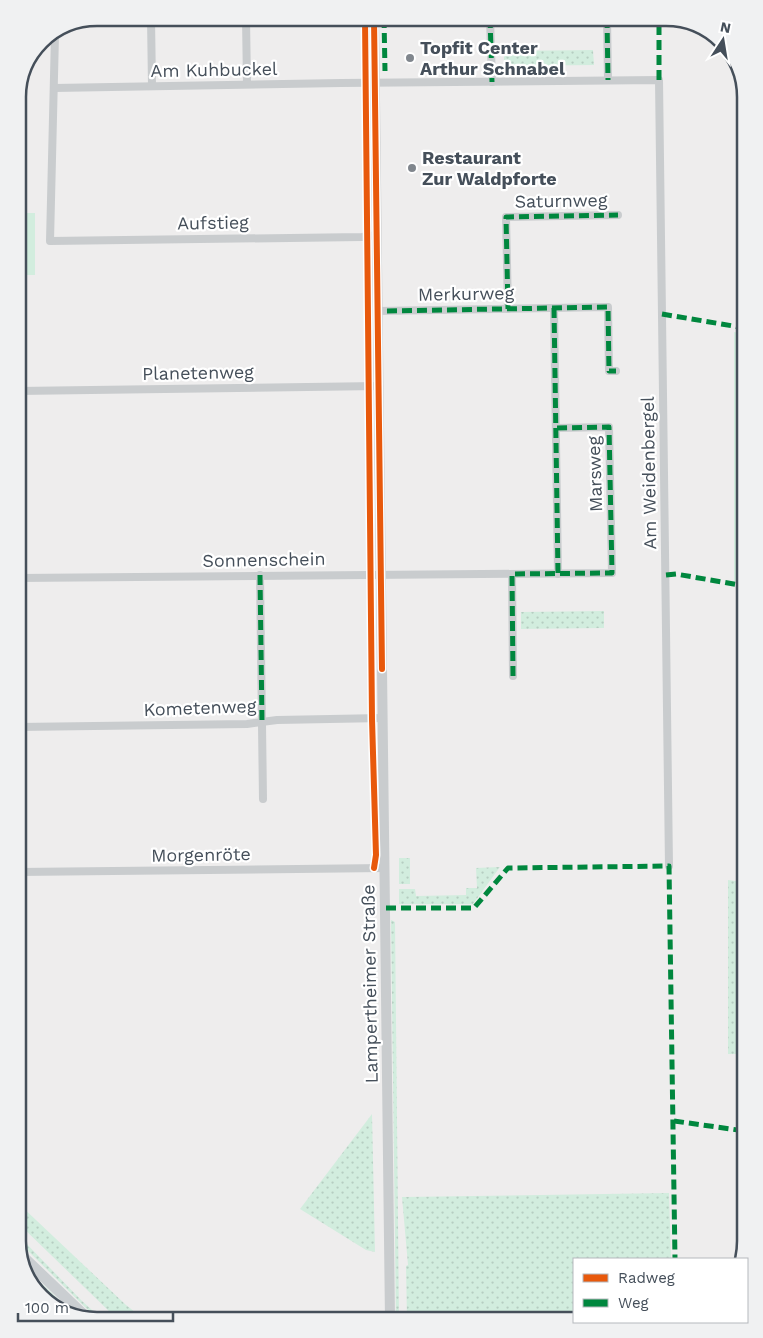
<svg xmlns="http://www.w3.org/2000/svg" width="763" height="1338" viewBox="0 0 763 1338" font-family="'Work Sans',sans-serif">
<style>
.grass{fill:url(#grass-dots)}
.pitch{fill:#d2edde}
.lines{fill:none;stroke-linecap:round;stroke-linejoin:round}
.minor{stroke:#c9ccce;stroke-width:8}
.tertiary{stroke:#c9ccce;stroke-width:10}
.secondary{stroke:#caced1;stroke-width:11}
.quiet{stroke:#00873e;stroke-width:5;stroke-dasharray:10 5;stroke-linecap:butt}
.cycleway-casing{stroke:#fff;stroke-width:9}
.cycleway{stroke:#e8590c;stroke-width:6}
.poi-dot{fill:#80868d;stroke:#fff;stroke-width:2}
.labels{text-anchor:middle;stroke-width:4.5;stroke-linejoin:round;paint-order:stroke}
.poi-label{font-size:18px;font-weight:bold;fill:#454f5a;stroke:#fff;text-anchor:start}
.street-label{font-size:18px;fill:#454f5a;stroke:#fff}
.rim{fill:none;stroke:#454f5a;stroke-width:2.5}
</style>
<defs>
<pattern id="grass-dots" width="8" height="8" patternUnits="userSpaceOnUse" patternTransform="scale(1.25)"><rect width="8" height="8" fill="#d2edde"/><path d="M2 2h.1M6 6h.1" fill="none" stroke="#b6cdc1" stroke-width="1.8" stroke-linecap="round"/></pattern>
</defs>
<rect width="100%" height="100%" fill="#eeeded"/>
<g class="grass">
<path d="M593,50L594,65L504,66V51Z"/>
<path d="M734,332L745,334V583L734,581Z"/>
<path d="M604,611V628L521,629V612Z"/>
<rect x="399" y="858" width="11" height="26"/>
<path d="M500,867L473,904H399V889H415L416,896L466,895V888H477L476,868Z"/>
<path d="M728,880L743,882V1054H728Z"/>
<path d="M391,920L395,922L399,1320H396Z"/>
<path d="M372,1114L375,1252L366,1250L300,1209Z"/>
<path d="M669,1193L671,1259H574V1320H407L406,1266L408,1265L402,1197Z"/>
<path d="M18,1203L126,1305L145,1320H120L113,1315L18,1223Z"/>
<path d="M18,1235L82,1301L103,1320H98L18,1241Z"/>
<path d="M24,1270L36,1278L74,1314L53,1307L26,1276Z"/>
</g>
<rect class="pitch" x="18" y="213" width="17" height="62"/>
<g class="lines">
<g class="minor">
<path d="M151,18L152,86"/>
<path d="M246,18L247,84"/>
<path d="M490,18L492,82"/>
<path d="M607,18L608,80"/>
<path d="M490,20L608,21"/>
<path d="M55,35L50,241L362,237L377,235"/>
<path d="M54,88L341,83L659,80L669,866"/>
<path d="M554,308L558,574"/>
<path d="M508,309L506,217L618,215"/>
<path d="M378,311L608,307L609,371H616"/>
<path d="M18,391L379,386"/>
<path d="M512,574L513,676"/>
<path d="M260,575L263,799"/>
<path d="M18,578L612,573L609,427L556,428"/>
<path d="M18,727L247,724L277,720L383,718"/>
<path d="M18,872L385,868"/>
</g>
<path class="tertiary" d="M374,18L390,1320"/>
<path class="secondary" d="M21,1255L88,1319"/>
<g class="quiet">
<path d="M384,18L385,71"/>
<path d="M490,18L492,82"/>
<path d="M607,18L608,80"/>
<path d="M490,20L608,21"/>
<path d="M659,80V18"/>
<path d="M554,308L558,574"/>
<path d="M508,309L506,217L618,215"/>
<path d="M387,311L608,307L609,371H616"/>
<path d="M662,314L745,328"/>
<path d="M260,575L262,722"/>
<path d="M666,575L676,574L745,586"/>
<path d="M513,676L512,574L612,573L609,427L556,428"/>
<path d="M386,908H474L508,868L669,866L675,1259"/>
<path d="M674,1121L745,1131"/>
</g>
<defs>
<g id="cycleway">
<path d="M365,18L372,719L376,855L374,868"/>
<path d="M374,18L382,669"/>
</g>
</defs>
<use href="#cycleway" class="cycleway-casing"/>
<use href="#cycleway" class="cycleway"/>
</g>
<g class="poi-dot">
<circle cx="410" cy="58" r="5"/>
<circle cx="412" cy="168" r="5"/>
</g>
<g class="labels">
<g class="poi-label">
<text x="420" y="54">Topfit Center<tspan x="420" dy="21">Arthur Schnabel</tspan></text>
<text x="422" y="164">Restaurant<tspan x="422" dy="21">Zur Waldpforte</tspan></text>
</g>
<g class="street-label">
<text transform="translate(214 70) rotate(-1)" y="6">Am Kuhbuckel</text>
<text transform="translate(561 201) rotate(-1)" y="6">Saturnweg</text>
<text transform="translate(213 223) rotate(-1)" y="6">Aufstieg</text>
<text transform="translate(466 294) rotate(-1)" y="6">Merkurweg</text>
<text transform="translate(198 373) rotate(-1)" y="6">Planetenweg</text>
<text transform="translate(649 473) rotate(-91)" y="6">Am Weidenbergel</text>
<text transform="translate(595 474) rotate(-92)" y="6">Marsweg</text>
<text transform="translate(264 560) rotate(-1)" y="6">Sonnenschein</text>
<text transform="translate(200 708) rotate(-2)" y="6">Kometenweg</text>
<text transform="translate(201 855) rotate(-1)" y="6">Morgenröte</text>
<text transform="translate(370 984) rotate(-91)" y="6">Lampertheimer Straße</text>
</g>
</g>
<path d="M0 0H763V1338H0ZM97 26H666A71 71 0 0 1 737 97V1241A71 71 0 0 1 666 1312H97A71 71 0 0 1 26 1241V97A71 71 0 0 1 97 26Z" fill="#f0f1f2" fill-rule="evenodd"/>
<path class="rim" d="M97 26H666A71 71 0 0 1 737 97V1241A71 71 0 0 1 666 1312H97A71 71 0 0 1 26 1241V97A71 71 0 0 1 97 26Z"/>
<rect x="573" y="1258" width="175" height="65" fill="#ffffff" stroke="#b5b9bd"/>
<rect x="583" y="1274" width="25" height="8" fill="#e8590c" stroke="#b5b9bd"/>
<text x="618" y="1283" font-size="15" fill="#454f5a">Radweg</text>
<rect x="583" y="1299" width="25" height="8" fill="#00873e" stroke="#b5b9bd"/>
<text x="618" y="1308" font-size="15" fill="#454f5a">Weg</text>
<g transform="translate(723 40) rotate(12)" stroke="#ffffff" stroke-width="4" paint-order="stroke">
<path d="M0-4L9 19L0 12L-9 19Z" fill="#454f5a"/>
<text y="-8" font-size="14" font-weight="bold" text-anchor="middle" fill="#454f5a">N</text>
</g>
<path d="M18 1313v8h155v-8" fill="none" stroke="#454f5a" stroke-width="2.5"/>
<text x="25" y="1313" font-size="15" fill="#454f5a" stroke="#ffffff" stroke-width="4" paint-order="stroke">100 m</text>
</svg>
